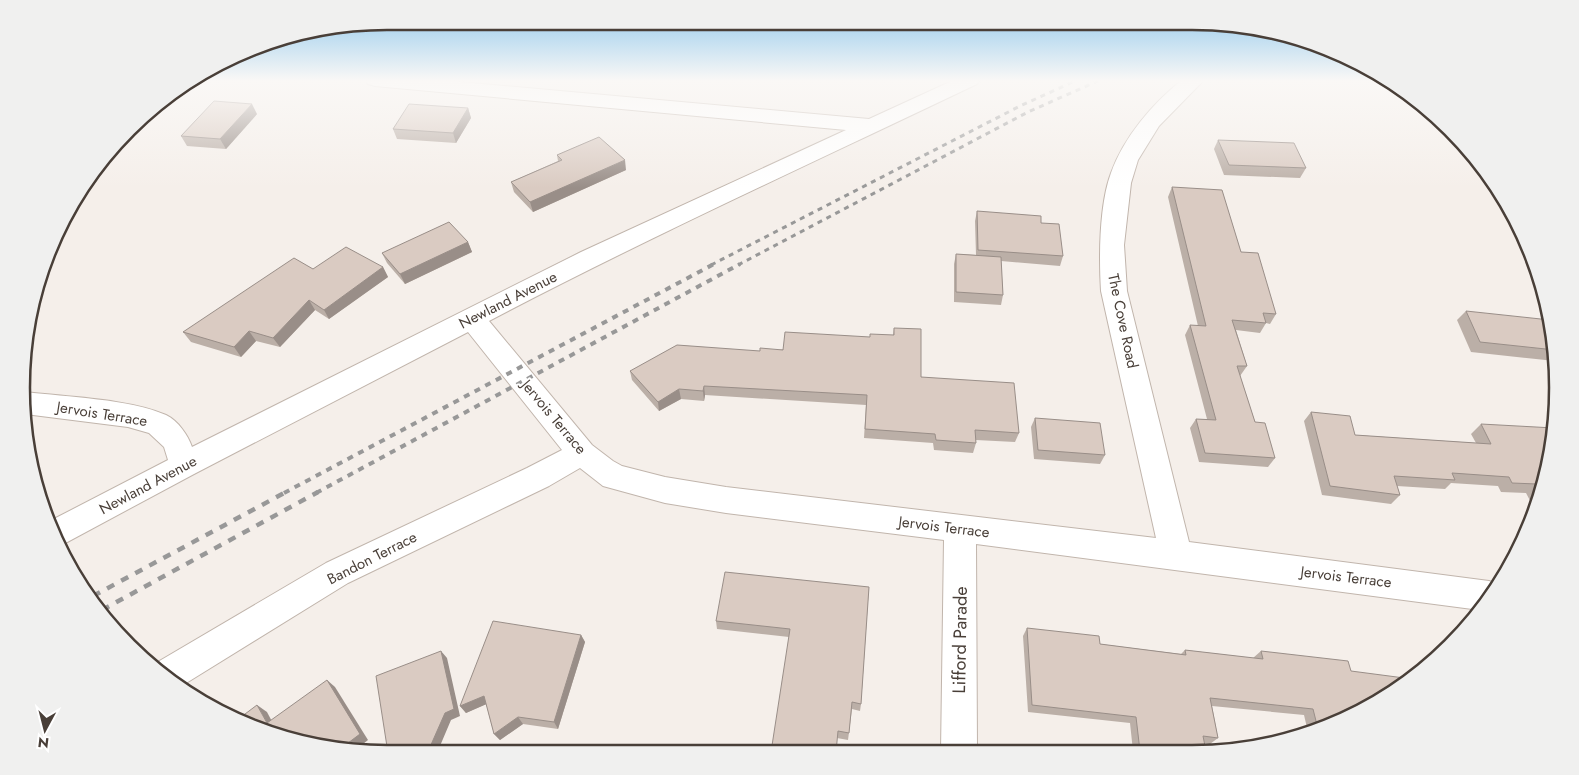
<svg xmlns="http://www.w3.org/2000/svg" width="1579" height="775" viewBox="0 0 1579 775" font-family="Jost,sans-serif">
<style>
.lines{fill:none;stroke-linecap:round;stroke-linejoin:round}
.minor-casing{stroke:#c1b5ac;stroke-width:2}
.minor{fill:#fff;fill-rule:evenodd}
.rail-far2{stroke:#989898;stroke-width:3;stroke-dasharray:5 5;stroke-linecap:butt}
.rail-far1{stroke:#989898;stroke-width:4;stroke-dasharray:6 6;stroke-linecap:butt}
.rail{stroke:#989898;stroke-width:4.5;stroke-dasharray:8 8;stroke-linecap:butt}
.wall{fill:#bbafa7}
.shaded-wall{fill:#998e88}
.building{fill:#dacbc2;stroke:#998e88}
.labels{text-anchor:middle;stroke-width:4;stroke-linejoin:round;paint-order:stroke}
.street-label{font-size:15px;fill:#493f38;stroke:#fff}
.near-street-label{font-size:18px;fill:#493f38;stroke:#fff}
.rim{fill:none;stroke:#493f38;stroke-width:2.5}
</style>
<rect width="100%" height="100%" fill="#f5efea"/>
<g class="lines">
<defs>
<path id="minor" d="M365,80H438L869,119L954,80H980L977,84C814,162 649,237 489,321L592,445L613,461L622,466L665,477L726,487L1156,538L1101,291C1099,258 1099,205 1111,173C1124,137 1152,104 1182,80H1204L1159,126L1138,160L1131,183L1124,245L1127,291L1189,542L1489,581L1497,584L1480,610L976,544L977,751H941L944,540L726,513L665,503L603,486L580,468L549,486L348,583L183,685L155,665L156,663L326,563L527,468L562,450L468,332L194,474L58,547L50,521L168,460L164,447L149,433L128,427L25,414L26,392C66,397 130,399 166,415C178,421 188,435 192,447L581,252L846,130L375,86L368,84Z"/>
</defs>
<use href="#minor" class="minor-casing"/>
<use href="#minor" class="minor"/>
<g class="rail-far2">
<path d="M711,265L1020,106L1077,80"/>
<path d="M738,265L1028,112L1100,80"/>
</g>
<g class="rail-far1">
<path d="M284,493L714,264"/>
<path d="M316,493L740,264"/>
</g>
<g class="rail">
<path d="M93,596L286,492"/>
<path d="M102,610L318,492"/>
</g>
</g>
<g class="wall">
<path d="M468,108L471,118L456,143L397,139L393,129Z"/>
<path d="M257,114L226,149L187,146L181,136Z"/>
<path d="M1218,140L1306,168L1300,178L1224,175L1214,149Z"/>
<path d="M557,155L626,170L533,212L514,192L511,182L558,161Z"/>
<path d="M1172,187L1241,252L1276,314L1270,324L1266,323L1260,333L1236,330L1247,366L1240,376L1255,422L1275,458L1268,467L1199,462L1190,428L1196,419H1207L1185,335L1190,325L1198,326L1168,197Z"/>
<path d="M977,211L1041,223L1063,256L1060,266L1001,261L1003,295L1001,305L954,302V264L956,254L976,255L975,221Z"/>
<path d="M468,242L472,252L405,284L387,263L382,253Z"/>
<path d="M383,267L388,277L329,319L315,310L280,347L256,341L241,357L191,342L183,332L313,269Z"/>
<path d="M1466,311L1555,339V361L1471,352L1457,320Z"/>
<path d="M894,328L921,377L1019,433L1015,442L976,440V443L973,453L934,450L933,443L864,438L866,405L705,395L704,401L681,399L659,411L632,380L630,371L870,337L893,335Z"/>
<path d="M1311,412L1355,435L1476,443L1471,434L1481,424L1545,482L1535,510L1526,493L1501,492L1498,486L1451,483L1445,489L1397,486L1400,495L1391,504L1322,495L1304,421Z"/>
<path d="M1035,418L1105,455L1100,464L1034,459L1031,427Z"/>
<path d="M869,587L861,704L860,711L852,709L848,740L837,738L789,637L717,629L716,621Z"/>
<path d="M1027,628L1100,644L1181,654L1185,650L1253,658L1261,651L1331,726L1308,732L1304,715L1212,706L1218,738L1210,744L1205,743L1206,751H1133L1130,723L1028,712L1023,636Z"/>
<path d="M581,635L585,642L558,729L523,724L500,740L494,734L486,704L466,713L460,706Z"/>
</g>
<g class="shaded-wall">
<path d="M252,104L257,114L226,149L220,139Z"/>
<path d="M468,108L471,118L456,143L453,133Z"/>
<path d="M625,160L626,170L533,212L530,202Z"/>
<path d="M468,242L472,252L405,284L400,274Z"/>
<path d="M383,267L388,277L329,319L324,310Z"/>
<path d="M309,300L315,310L280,347L273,338Z"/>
<path d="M249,331L256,341L241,357L234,347Z"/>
<path d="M704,386L705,395L704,401L703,391Z"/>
<path d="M679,389L681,399L659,411L658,402Z"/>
<path d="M581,635L585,642L558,729L554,722Z"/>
<path d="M441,651L447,658L460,716L451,720L437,753H417Z"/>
<path d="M327,680L335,687L368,740L354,751L340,749Z"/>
<path d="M484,696L489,703L466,713L460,706Z"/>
<path d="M257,705L267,712L276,729L267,723Z"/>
<path d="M518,717L523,724L500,740L494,734Z"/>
</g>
<g class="building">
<path d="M214,101L252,104L220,139L181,136Z"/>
<path d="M409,104L468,108L453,133L393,129Z"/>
<path d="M599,137L625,160L530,202L511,182L562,160L557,155Z"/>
<path d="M1218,140L1294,143L1306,168L1229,165Z"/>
<path d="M1172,187L1222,190L1241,252L1258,253L1276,314L1263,313L1266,323L1232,320L1247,366H1237L1255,422L1265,423L1275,458L1205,453L1196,419L1216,420L1190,325L1206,326Z"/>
<path d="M977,211L1041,216V223L1059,224L1063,256L978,250Z"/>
<path d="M449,222L468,242L400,274L382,253Z"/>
<path d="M346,247L383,267L324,310L309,300L273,338L249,331L234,347L183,332L294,258L313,269Z"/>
<path d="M956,254L1001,257L1003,295L956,292Z"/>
<path d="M1466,311L1550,320L1555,339V350L1480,342Z"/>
<path d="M894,328L921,329V377L1014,383L1019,433L975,430L976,443L936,440L935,434L865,429L867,395L704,386L703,391L679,389L658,402L630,371L677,345L760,351V348L783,350L785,332L870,337V334L894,335Z"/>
<path d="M1311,412L1350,416L1355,435L1491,444L1481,424L1554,428L1545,482L1541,492L1537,484L1512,483L1509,477L1452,473L1455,480L1394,476L1400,495L1330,486Z"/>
<path d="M1035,418L1100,423L1105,455L1038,450Z"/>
<path d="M725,572L869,587L861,704L852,702L849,733L838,731L836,752H771L790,629L716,621Z"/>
<path d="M493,621L581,635L554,722L518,717L494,734L484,696L460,706Z"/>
<path d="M1027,628L1099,636L1100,644L1186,655L1185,650L1263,659L1261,651L1348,661L1351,671L1412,679L1331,726L1318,729L1313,709L1210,698L1218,738L1203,736L1206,751H1140L1136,717L1032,705Z"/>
<path d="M441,651L454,709L445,713L430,747L417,753H388L376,676Z"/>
<path d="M327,680L360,734L340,749L293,741L237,720L257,705L267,723Z"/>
</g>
<linearGradient id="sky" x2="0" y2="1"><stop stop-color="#8dc7ec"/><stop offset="0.43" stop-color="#faf8f6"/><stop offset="1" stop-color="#faf8f6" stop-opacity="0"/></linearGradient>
<rect width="1579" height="188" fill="url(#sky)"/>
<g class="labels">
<g class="street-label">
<text transform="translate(508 300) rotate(-27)" y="5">Newland Avenue</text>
<text transform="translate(1123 321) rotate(78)" y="5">The Cove Road</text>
<text transform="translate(102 414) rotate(9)" y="5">Jervois Terrace</text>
<text transform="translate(554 417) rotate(50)" y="5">Jervois Terrace</text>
<text transform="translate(148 485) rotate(-28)" y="5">Newland Avenue</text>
<text transform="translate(944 527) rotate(7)" y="5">Jervois Terrace</text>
<text transform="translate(372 558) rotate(-27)" y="5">Bandon Terrace</text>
<text transform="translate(1346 577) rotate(7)" y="5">Jervois Terrace</text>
</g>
<g class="near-street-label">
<text transform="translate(960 640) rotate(-89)" y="6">Lifford Parade</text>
</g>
</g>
<path d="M0 0H1579V775H0ZM387 30H1192A357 357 0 0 1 1549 387V388A357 357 0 0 1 1192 745H387A357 357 0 0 1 30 388V387A357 357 0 0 1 387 30Z" fill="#f0f0ef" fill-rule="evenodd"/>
<path class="rim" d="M387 30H1192A357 357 0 0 1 1549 387V388A357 357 0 0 1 1192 745H387A357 357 0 0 1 30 388V387A357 357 0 0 1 387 30Z"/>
<g transform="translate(45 730) rotate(187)" stroke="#ffffff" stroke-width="4" paint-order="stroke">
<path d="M0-4L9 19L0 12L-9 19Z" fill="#493f38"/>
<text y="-8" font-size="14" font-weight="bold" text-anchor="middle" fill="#493f38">N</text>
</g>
</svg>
